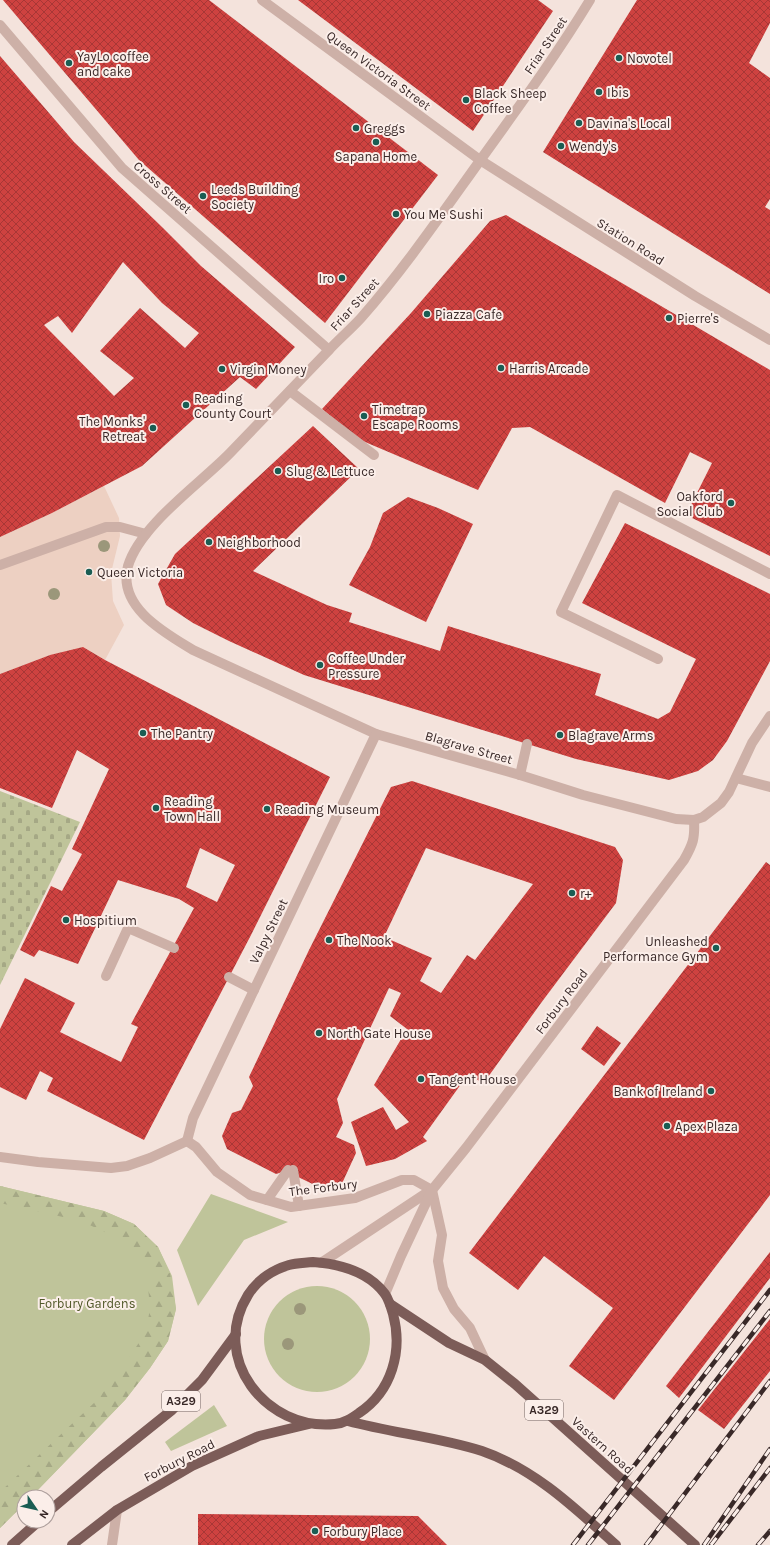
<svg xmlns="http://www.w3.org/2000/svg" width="770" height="1545" viewBox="0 0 770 1545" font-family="Karla,sans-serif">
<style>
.green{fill:#bfc49a}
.forest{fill:url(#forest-firs)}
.cemetery{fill:url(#cemetery-stones)}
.plaza{fill:#edd0c2}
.building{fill:url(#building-cross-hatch);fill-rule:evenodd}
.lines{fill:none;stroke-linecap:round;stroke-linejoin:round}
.service{stroke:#cdb0a7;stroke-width:10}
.pedestrian{stroke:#cdb0a7;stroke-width:10}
.minor{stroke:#cdb0a7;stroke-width:10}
.primary{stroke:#7c5c58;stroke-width:10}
.rail-casing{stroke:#392928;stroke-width:4.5}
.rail{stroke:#fbeee9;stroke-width:3;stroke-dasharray:9;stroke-linecap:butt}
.tree{fill:#9b977a}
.poi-dot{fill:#1a5d53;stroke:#fbeee9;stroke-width:1.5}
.labels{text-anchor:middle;stroke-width:4;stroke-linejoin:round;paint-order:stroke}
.shield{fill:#fbeee9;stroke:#736462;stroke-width:1}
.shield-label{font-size:12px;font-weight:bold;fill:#392928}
.street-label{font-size:13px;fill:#392928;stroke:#fbeee9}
.poi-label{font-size:13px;fill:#392928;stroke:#fbeee9;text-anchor:start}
.park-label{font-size:13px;fill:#52592a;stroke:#fbeee9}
</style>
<defs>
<pattern id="forest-firs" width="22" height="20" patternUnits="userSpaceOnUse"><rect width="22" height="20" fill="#bfc49a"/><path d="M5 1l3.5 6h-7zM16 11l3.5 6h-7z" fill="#a5a885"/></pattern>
<pattern id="cemetery-stones" width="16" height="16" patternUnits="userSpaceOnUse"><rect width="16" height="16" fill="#bfc49a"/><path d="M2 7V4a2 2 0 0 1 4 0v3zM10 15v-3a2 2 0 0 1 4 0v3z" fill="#a5a885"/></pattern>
<pattern id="building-cross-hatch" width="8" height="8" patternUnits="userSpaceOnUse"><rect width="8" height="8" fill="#ce4240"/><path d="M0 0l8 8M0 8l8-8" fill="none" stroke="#a83736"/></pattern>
</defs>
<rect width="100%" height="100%" fill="#f4e3dc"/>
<g class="green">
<path d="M0,1186L104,1211L134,1224L158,1247L172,1276L176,1309L168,1341L150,1368L125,1400L31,1497H24V1504L0,1528Z"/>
<path d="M211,1194L288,1222L244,1240L198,1306L177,1250Z"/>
<circle cx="317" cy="1339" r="53"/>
<path d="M214,1405L227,1426L171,1451L165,1442Z"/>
</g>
<g class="forest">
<path d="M0,1186L104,1211L134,1224L158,1247L167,1267L159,1268L148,1265L130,1248L111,1235L81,1221L0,1203Z"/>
<path d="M170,1273L176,1309L168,1341L150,1368L125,1400L31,1497H24V1504L0,1528V1492L95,1402L119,1373L140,1341L147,1326L150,1308L148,1287L151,1282L160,1275Z"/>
</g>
<path class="cemetery" d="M0,791L80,822L0,985Z"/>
<path class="plaza" d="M104,486L119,518L120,536L111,573L113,601L124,625L105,660L50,655L0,674V537L52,513Z"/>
<g class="building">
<path d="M3,0H209L438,175L325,323L139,160Z"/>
<path d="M298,0H538L553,11L473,131Z"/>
<path d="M637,0H770V23L749,63L770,78V199L765,207L770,210V294L543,152Z"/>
<path d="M0,56L74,142L162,227L201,266L295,347L256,389L240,377L142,466L52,513L0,537ZM123,262L162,303L199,333L185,348L140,308L100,351L134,378L114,396L44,325L58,316L72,333Z"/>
<path d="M506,215L770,370V556L686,515L712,463L690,452L665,503L530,427L512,428L478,490L358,439L322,409L411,313L490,221Z"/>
<path d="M313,426L359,469L253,571L327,605L352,613L349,622L440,651L448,626L601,674L595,695L658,719L670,712L696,659L582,603L625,523L770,594V661L727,741L713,760L698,771L669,780L576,759L304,675L229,641L193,623L166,605L158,584L175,554Z"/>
<path d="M408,497L438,508L473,524L426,622L349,585L370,547L383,513Z"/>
<path d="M83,647L105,660L330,777L250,937L144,1140L47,1091L53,1078L40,1071L26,1100L0,1087V1029L25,978L75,1003L60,1032L121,1062L138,1027L131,1024L194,908L179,899L118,880L78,964L39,950L34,957L20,950L51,886L62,891L82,854L72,849L109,769L77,750L52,808L0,788V674L50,655ZM200,848L235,865L217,902L186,887Z"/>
<path d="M412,781L615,847L623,860L616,903L541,1003L483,1084L469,1073L423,1137L427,1141L395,1159L366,1166L351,1122L383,1107L396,1130L409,1122L374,1085L407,1029L390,1016L401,993L389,988L337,1099L343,1123L336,1137L354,1145L356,1153L339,1190L329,1192L294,1175L292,1169L276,1174L227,1149L222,1136L232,1113L241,1110L253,1086L249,1077L309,950L391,787ZM426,848L533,884L475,960L467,955L441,993L420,981L432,958L384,937Z"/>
<path d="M766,862L770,865V1195L614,1400L569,1366L613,1308L544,1256L518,1290L469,1253Z"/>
<path d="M597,1026L621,1043L604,1066L581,1049Z"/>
<path d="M770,1252V1278L679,1398L666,1386Z"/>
<path d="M770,1319V1371L724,1429L698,1410Z"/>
<path d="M198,1514L418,1516L447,1545H198Z"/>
</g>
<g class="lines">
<g class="service">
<path d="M290,391L374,455"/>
<path d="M658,659L561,612L617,495L770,574"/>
<path d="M520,775L527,744"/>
<path d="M736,778L770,787"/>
<path d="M106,976L128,928L174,948"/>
<path d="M229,977L254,990"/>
<path d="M293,1170L299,1206"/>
<path d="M432,1190L442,1235L438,1261L443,1288L454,1309L470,1328L485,1360"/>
<path d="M267,1200L288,1170"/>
<path d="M112,1545L117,1510"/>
</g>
<g class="pedestrian">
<path d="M262,0L480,160"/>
<path d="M0,25L122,168L329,350"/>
<path d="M0,565L106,527H120L146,534"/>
</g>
<g class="minor">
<path d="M590,0C556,56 517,109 479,162C441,215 404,269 361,318C350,330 338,340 328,351C295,385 263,419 230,453C201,483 140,525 128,566C117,607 165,633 193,650L376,734L520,775L583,795L676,819L694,820L703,817L721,803L729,792L752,743L770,716"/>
<path d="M480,160L695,296L770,340"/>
<path d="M187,1141L193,1118L376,734"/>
<path d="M187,1141L196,1147L217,1172L250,1195L291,1207L355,1198L402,1180H414L432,1190"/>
<path d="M0,1157L38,1162L111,1168L127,1166L150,1158L187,1141"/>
<path d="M321,1263L431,1190"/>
<path d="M385,1294L401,1256L432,1190L466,1148L684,860C693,844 695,839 694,820"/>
</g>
<g class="primary">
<path d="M313,1262C340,1264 368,1271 385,1294C389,1300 391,1307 393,1314C403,1351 392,1391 359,1413C352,1418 345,1423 335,1424C266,1431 209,1358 248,1295C257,1281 272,1270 289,1265C296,1263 305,1263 313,1262Z"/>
<path d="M390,1304L449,1343L485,1360L515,1384L695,1545"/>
<path d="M348,1421C392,1433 438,1437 482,1451C535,1469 576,1509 616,1545"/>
<path d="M48,1512L101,1467L172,1410L202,1380L236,1334"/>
<path d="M12,1545L39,1521"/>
<path d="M72,1545L117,1510L192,1466L259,1436L309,1424"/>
</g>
<defs>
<g id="rail">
<path d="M573,1545L770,1290"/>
<path d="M588,1545L770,1311"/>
<path d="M646,1545L770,1381"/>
<path d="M704,1545L770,1449"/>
<path d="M711,1545L770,1468"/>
<path d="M758,1545L770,1531"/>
</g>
</defs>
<use href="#rail" class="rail-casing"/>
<use href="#rail" class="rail"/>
</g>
<g class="tree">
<circle cx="104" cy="546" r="6"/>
<circle cx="54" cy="594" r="6"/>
<circle cx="300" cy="1309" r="6"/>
<circle cx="288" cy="1344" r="6"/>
</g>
<g class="poi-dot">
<circle cx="619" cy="58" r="4"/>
<circle cx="69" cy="63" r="4"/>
<circle cx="599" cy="92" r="4"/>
<circle cx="466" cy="100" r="4"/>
<circle cx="579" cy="123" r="4"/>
<circle cx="356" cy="128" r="4"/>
<circle cx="376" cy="142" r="4"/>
<circle cx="561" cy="146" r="4"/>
<circle cx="203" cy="196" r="4"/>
<circle cx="396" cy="214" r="4"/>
<circle cx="342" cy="278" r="4"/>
<circle cx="427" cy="314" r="4"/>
<circle cx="669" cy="318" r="4"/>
<circle cx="501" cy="368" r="4"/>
<circle cx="222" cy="369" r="4"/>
<circle cx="186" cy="405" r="4"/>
<circle cx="364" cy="416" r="4"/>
<circle cx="153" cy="428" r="4"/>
<circle cx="278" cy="471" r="4"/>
<circle cx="731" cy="503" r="4"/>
<circle cx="209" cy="542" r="4"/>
<circle cx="89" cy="572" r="4"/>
<circle cx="320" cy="665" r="4"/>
<circle cx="143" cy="733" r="4"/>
<circle cx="560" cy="735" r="4"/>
<circle cx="156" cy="808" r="4"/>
<circle cx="267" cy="809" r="4"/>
<circle cx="572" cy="893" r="4"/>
<circle cx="66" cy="920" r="4"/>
<circle cx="329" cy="940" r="4"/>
<circle cx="716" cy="948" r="4"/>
<circle cx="319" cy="1033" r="4"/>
<circle cx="421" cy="1079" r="4"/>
<circle cx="711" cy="1091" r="4"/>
<circle cx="667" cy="1126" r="4"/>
<circle cx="315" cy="1531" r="4"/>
</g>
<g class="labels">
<g class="shield">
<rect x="162" y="1391" width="38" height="20" rx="3"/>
<rect x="525" y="1400" width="38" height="20" rx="3"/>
</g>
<g class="shield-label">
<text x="181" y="1405">A329</text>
<text x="544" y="1414">A329</text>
</g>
<g class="street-label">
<text transform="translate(545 45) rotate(-56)" y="5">Friar Street</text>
<text transform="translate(379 70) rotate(36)" y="5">Queen Victoria Street</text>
<text transform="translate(163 187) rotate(41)" y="5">Cross Street</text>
<text transform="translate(631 241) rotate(32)" y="5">Station Road</text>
<text transform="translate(354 304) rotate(-48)" y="5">Friar Street</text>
<text transform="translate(469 747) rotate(16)" y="5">Blagrave Street</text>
<text transform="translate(268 931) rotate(-64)" y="5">Valpy Street</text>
<text transform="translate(561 1001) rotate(-53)" y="5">Forbury Road</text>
<text transform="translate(323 1187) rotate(-7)" y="5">The Forbury</text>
<text transform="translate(603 1445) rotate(42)" y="5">Vastern Road</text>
<text transform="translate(179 1460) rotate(-27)" y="5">Forbury Road</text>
</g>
<g class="poi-label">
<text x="77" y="61">YayLo coffee<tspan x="77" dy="15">and cake</tspan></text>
<text x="627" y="63">Novotel</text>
<text x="607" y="97">Ibis</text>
<text x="474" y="98">Black Sheep<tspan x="474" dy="15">Coffee</tspan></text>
<text x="587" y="128">Davina's Local</text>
<text x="364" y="133">Greggs</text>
<text x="569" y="151">Wendy's</text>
<text x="376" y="161" text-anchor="middle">Sapana Home</text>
<text x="211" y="194">Leeds Building<tspan x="211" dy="15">Society</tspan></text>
<text x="404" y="219">You Me Sushi</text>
<text x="334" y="283" text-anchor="end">Iro</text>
<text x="435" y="319">Piazza Cafe</text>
<text x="677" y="323">Pierre's</text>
<text x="509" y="373">Harris Arcade</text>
<text x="230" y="374">Virgin Money</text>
<text x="194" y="403">Reading<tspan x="194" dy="15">County Court</tspan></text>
<text x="372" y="414">Timetrap<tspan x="372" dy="15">Escape Rooms</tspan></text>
<text x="145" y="426" text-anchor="end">The Monks'<tspan x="145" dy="15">Retreat</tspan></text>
<text x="286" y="476">Slug &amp; Lettuce</text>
<text x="723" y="501" text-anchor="end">Oakford<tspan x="723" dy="15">Social Club</tspan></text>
<text x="217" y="547">Neighborhood</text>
<text x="97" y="577">Queen Victoria</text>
<text x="328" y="663">Coffee Under<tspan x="328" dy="15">Pressure</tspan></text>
<text x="151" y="738">The Pantry</text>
<text x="568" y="740">Blagrave Arms</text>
<text x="164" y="806">Reading<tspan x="164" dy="15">Town Hall</tspan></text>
<text x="275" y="814">Reading Museum</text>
<text x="580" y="898">r+</text>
<text x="74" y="925">Hospitium</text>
<text x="337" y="945">The Nook</text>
<text x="708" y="946" text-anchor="end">Unleashed<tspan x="708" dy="15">Performance Gym</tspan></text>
<text x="327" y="1038">North Gate House</text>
<text x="429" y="1084">Tangent House</text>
<text x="703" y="1096" text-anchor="end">Bank of Ireland</text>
<text x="675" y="1131">Apex Plaza</text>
<text x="323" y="1536">Forbury Place</text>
</g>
<g class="park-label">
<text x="87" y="1308">Forbury Gardens</text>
</g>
</g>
<g transform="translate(36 1509) rotate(124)"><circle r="19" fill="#fbeee9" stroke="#ad9f9c"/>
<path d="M0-3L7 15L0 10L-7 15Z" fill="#1a5d53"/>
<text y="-6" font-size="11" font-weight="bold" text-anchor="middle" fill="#392928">N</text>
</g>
</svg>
